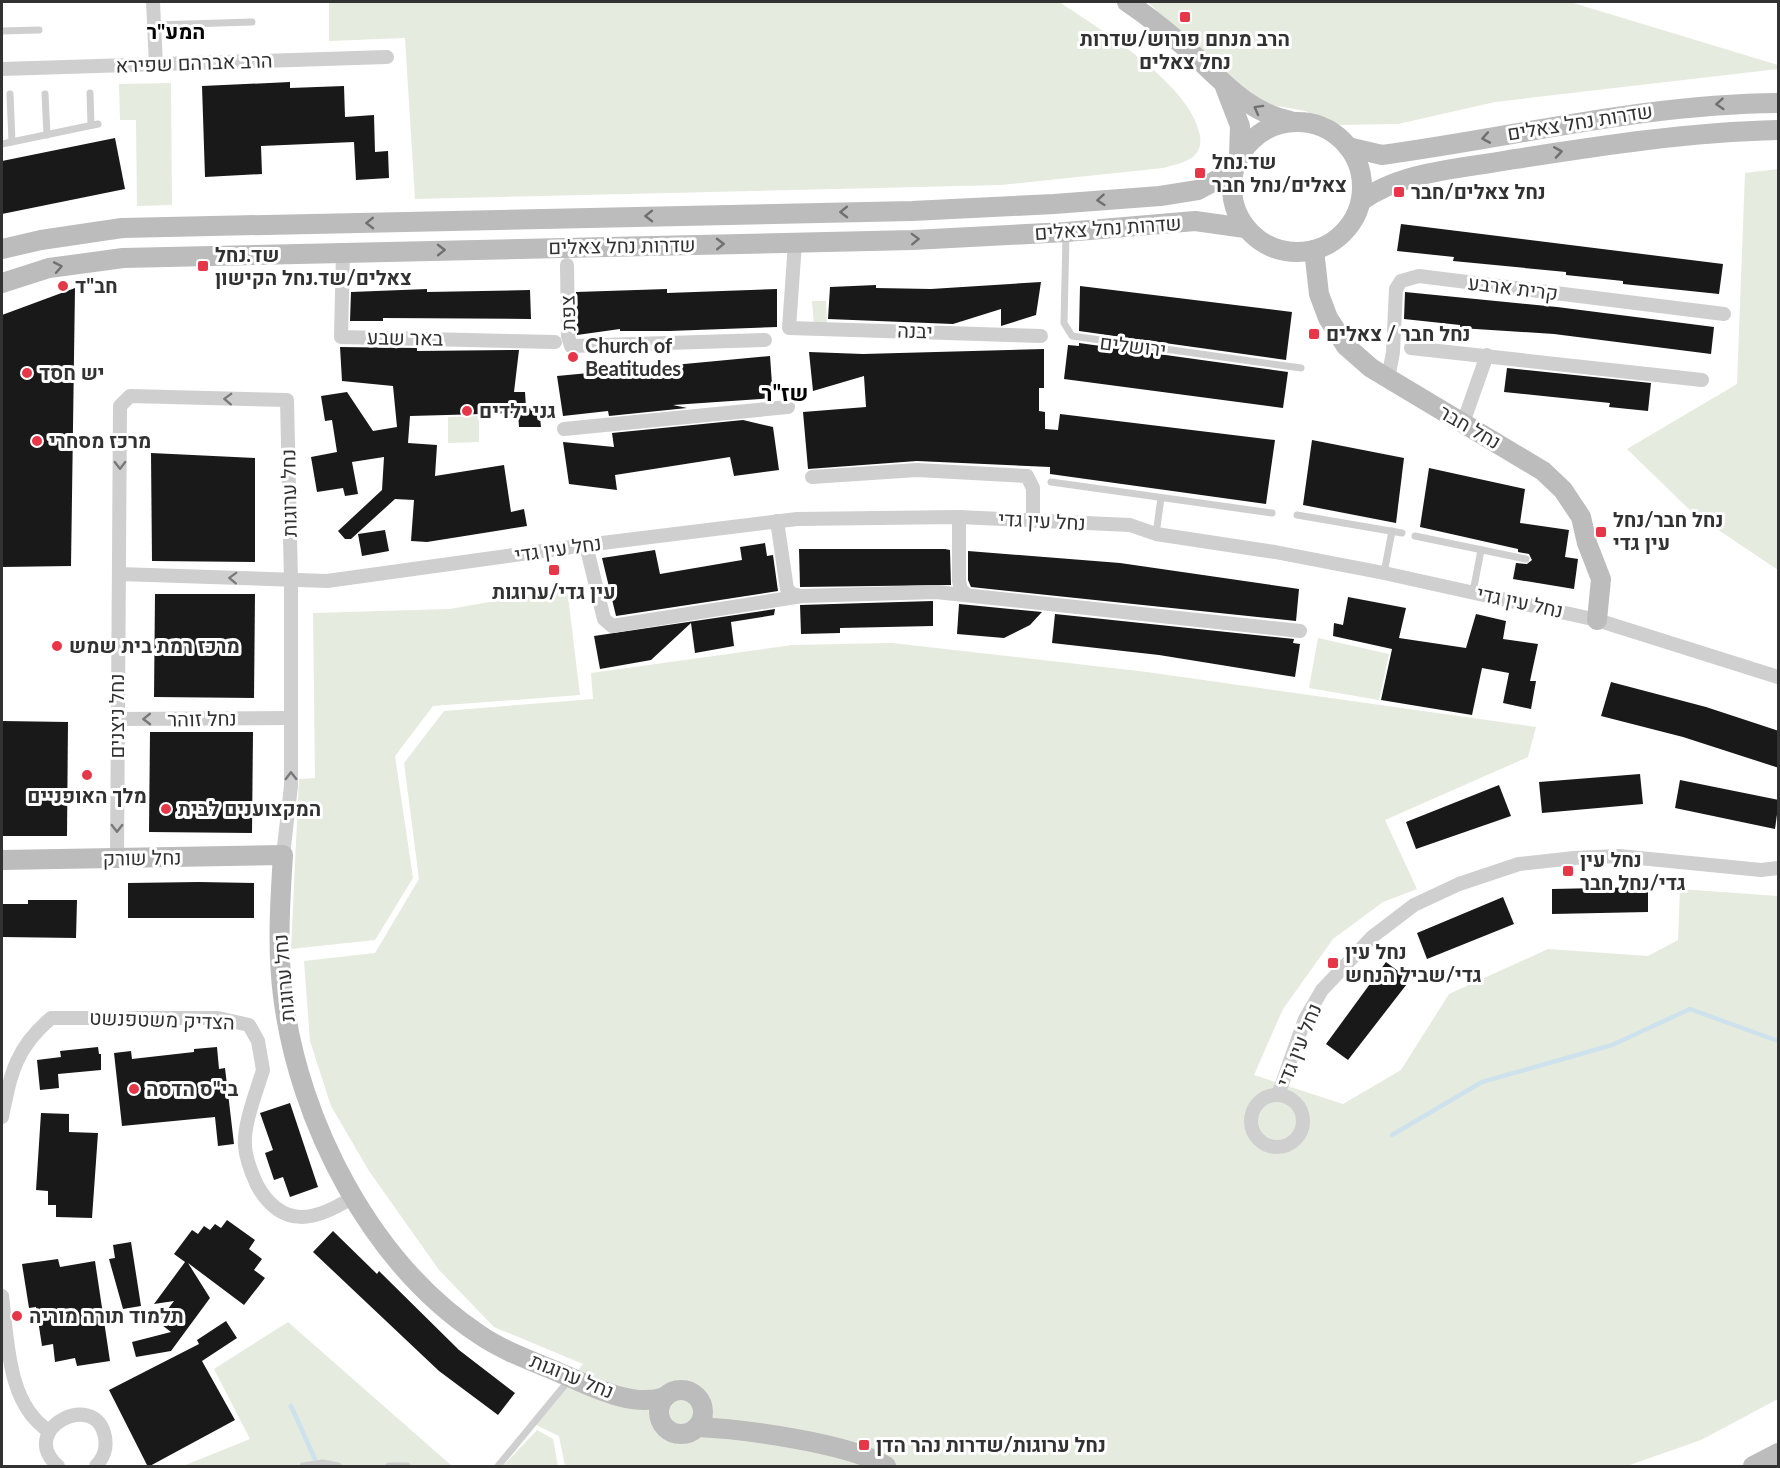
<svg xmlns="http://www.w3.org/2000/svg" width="1780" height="1468" viewBox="0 0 1780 1468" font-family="Lato,Heebo,sans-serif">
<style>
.green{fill:#e5ebde}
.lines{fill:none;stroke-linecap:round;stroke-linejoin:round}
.stream{stroke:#cee2ed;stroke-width:4.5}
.building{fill:#191919}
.lane{stroke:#cfcfcf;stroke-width:7}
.street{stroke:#cfcfcf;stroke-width:14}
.secondary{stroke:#bcbcbc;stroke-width:20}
.oneway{stroke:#707070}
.oneway2{stroke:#797979}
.poi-dot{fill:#e63749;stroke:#fff;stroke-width:2}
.labels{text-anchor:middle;stroke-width:6;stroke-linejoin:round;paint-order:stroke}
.poi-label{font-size:20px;font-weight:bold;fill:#323232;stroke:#fff;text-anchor:start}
.street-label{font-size:20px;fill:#323232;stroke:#fff}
.neighbourhood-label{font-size:21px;font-weight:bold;fill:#000;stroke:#fff}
.quarter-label{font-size:22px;font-weight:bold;fill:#000;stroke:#fff}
</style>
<rect width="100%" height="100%" fill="#fff"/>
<g class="green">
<path d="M329,2H1059C1100,29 1192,85 1200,136C1201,144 1200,151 1193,157C1185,163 1173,165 1163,168L1001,185L415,199L405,38L329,41Z"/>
<path d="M1148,2H1570L1778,65V69L1495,102L1398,124L1336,125L1305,111L1252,101L1223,78Z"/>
<path d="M171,83L172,205L137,206L136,120H120L119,84Z"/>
<path d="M1778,169V570L1693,513L1627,449L1737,384L1745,173Z"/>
<path d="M812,301H826L827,325H814Z"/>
<path d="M479,416V442L448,443V417Z"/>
<path d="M567,588L580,695L433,706L395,756L413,878L375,940L291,949L299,779L315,778L313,613L450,609Z"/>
<path d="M1318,638L1389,654L1379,700L1309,688Z"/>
<path d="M892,643L1147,672L1536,727L1528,757L1385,820L1417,889L1383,902L1333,939L1283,1009L1254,1075L1343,1104L1401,1070L1449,994L1548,949L1648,956L1678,940L1680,889L1778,896V1399L1701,1440L1627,1466H565L559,1436L534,1424L583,1364L494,1327L439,1270L369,1171L331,1106L310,1041L304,961L375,953L419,879L404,763L444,711L593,699L591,673L792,645Z"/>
<path d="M288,1322L452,1466H183L250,1439L214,1369Z"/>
<path d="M537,1430L553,1439L558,1466H503Z"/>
</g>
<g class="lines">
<g class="stream">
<path d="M1392,1135L1482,1082L1612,1045L1690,1009L1778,1041"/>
<path d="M291,1406L318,1466"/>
</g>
</g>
<g class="building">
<path d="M290,82V88L344,86L345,117L374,115L375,152L388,151L389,178L356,180L354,142L261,146L262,174L205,177L202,86Z"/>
<path d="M115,138L125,189L2,214V161Z"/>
<path d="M1401,224L1723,264L1719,294L1623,284V281L1566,275V272L1453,261L1454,257L1397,251Z"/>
<path d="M1041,282L1036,315L1001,326V309L953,324L828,319L830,287L876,285V288L931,289Z"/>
<path d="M1080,286L1292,312L1286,360L1079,331Z"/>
<path d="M75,288L71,566L2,567V315Z"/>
<path d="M427,289V292L530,290L531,319L383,318V321H350L351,292Z"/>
<path d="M667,289V293L777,289V327L669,331H620V329L577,335L576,292Z"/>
<path d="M1405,292L1557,307L1714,327L1711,354L1554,334L1460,328V325L1404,319Z"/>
<path d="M1079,343L1288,372L1283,408L1064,379L1068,345L1079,346Z"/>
<path d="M340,347L417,348V351L519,350L514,392H525L526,408L539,409L541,427H519L518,413L410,416L408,443L437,445L435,476L504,465L511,512L524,509L527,526L427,542L411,541L414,500L395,499L351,539H345L338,531L382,490L384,457L352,462L358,494L345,496L343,488L317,492L311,457L337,452L332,420L325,421L321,396L347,392L373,431L397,427L393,386L342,381Z"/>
<path d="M1044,349V388H1039V411L1045,412V429L1058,430L1060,414L1275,440L1266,504L1050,474V467L917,461L808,469L803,412L866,407L864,376L813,391L809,352L863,354Z"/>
<path d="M770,356L773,398L673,405L687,408L609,416L608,411L563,416L557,376Z"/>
<path d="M1507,368L1651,383L1648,411L1609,407L1610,403L1504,392Z"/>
<path d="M743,420L773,427L779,470L734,476L730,457L615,475L617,490L569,484L563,442L614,447L612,433Z"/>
<path d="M1312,440L1404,458L1396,523L1303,505Z"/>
<path d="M151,453L255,458V562L152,561Z"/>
<path d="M1429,468L1525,489L1520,523L1569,530L1565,557L1578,559L1574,589L1513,579L1516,563L1527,564L1532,560L1529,554L1518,552V549L1420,527Z"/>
<path d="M385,530L389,551L362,556L358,534Z"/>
<path d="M765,543L767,556L773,555L778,591L616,616L602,558L655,550L660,574L742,560L740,547Z"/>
<path d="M799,549H945L950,550L951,585L800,587Z"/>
<path d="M968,551L1120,563L1299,589L1296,621L971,587L968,580Z"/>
<path d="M155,594H255L254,698L154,697Z"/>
<path d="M1348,597L1406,608L1399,638L1466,648L1476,614L1506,621L1503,639L1538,644L1530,681H1536L1531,709L1503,703L1509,673L1482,668L1472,715L1381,700L1392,649L1333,636L1334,623L1343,625Z"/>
<path d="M933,601V626L840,628V633L801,634L800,605Z"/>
<path d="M959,604L1042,612L1030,625L1004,638L957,634Z"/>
<path d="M775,609L774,615L731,622L734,646L695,653L691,623L651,660L600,669L594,636Z"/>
<path d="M1055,614L1294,639L1293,643L1300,644L1295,677L1159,655L1052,643Z"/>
<path d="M1611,682L1706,707L1779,731V768L1683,737L1601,716Z"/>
<path d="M2,721L68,722L67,836H2Z"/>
<path d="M150,732H253L252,833L149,832Z"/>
<path d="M1640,774L1643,804L1542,813L1539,782Z"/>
<path d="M1680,780L1779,800L1775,829L1675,808Z"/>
<path d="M1499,785L1511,816L1416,849L1406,822Z"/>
<path d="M199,882L254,883V918H128V883Z"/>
<path d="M1648,887V912L1552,914V889Z"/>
<path d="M1503,897L1514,924L1427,959L1417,933Z"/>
<path d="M28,900H77L76,938L2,937V904H28Z"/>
<path d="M1386,962L1410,980L1348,1060L1326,1044Z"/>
<path d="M98,1047L99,1054H101V1070L58,1074L59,1088L40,1090L37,1060L61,1057L60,1051Z"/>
<path d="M217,1047L219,1069L225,1068L234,1144L218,1146L215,1117L122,1126L114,1053L131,1051L132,1059L194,1052V1049Z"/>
<path d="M290,1103L318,1187L290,1197L283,1177L274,1180L265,1153L273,1150L260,1113Z"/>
<path d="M41,1113L69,1114V1132L98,1133L92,1218L56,1217V1205H48V1191L36,1190Z"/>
<path d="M227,1220L255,1240L249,1249L262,1259L254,1270L265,1278L244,1305L188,1263L210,1298L171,1351L136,1357L132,1342L171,1332L158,1322L174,1301L154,1304L185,1262L174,1254L192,1230L198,1234L204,1226L210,1230L215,1224L221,1228Z"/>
<path d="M333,1231L377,1274L379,1271L459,1350L515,1393L498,1415L439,1371L313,1252Z"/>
<path d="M131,1242L141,1306L123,1309L109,1259L115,1258L113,1245Z"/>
<path d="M58,1259L60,1267L95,1261L110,1361L77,1366L75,1358L55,1362L53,1344L42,1346L36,1307L29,1308L22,1264Z"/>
<path d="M226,1321L237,1338L202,1361L235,1420L148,1467L109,1390L199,1344L197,1340Z"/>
</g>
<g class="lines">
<g class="lane">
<path d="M154,25L252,22"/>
<path d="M2,31L39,30"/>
<path d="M90,93L91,125"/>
<path d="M10,94L12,142"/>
<path d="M45,94L47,135"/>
<path d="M2,144L98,124"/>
<path d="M1066,235L1064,323L1072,336L1301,368"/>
<path d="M1051,482L1272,513"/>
<path d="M1297,515L1402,533"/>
<path d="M1156,534L1161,498"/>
<path d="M1415,536L1526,559"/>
<path d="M1384,573L1392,531"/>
<path d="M1473,592L1481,550"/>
<path d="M303,1466L323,1463L338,1466"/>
<path d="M389,1466H407"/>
<path d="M498,1466L569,1380"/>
</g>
<g class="street">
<path d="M153,2L156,65"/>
<path d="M2,69L387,57"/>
<path d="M795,243L789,328L1041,336"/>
<path d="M343,252L341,337L555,342"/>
<path d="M567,265L568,336L571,346L765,340"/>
<path d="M1411,348L1702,380"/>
<path d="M1388,379L1393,352L1396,289L1401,281L1419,276L1724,314"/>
<path d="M1463,423L1487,355"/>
<path d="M564,429L788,407"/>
<path d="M812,477L917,470L1027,476L1033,488V521"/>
<path d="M959,517V581L961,590L967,595"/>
<path d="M777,521L787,589L792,594L801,596"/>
<path d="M586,545L604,619L612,626L802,596L936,592L1300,631"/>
<path d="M119,574L327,581L586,545L797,519L959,517L1130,525L1156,534L1275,552L1384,573L1597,620L1778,677"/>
<path d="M116,719L289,718"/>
<path d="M117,858L120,406L130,396L287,400L291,581V786L283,855"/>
<circle cx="1277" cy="1121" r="26"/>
<path d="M1278,1095L1305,1019L1322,990L1372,937L1414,905L1459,884L1519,864L1574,858L1619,856L1761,870L1778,868"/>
<path d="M2,1117C11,1073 15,1049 51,1018H218L249,1025L258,1041L263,1070C257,1090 243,1125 245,1146C246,1160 251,1172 257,1185C282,1230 316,1221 353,1197"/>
<path d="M2,1296C8,1341 7,1404 49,1431"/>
<path d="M58,1466C16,1430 96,1388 105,1437C107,1449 104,1457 96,1466"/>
</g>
<g class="secondary">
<path d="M1127,2C1151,18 1174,37 1196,57C1224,83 1251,114 1291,121"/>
<path d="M1225,87L1240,126L1239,156"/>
<circle cx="1297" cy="187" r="65"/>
<path d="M1348,147L1382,155C1515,137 1644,104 1778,103"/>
<path d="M1361,201C1402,171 1460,169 1509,160C1599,146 1688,132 1778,130"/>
<path d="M2,249L41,240L122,228L912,211L1054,204L1160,196L1198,190L1222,177L1237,161"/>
<path d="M1314,250L1319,294L1328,318L1346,346L1371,368L1543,471L1563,490L1581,517L1587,543L1601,579L1597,620"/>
<path d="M2,283L49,268L123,258L913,240L1066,232L1195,221L1245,228"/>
<path d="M2,860L283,855C280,902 277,949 283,996C299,1123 371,1263 480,1335C502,1350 529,1360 553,1370C585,1383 630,1409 665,1397"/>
<circle cx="681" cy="1412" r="22"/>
<path d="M697,1427C743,1429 848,1443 886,1466"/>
<path d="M1753,1466L1778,1453"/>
</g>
</g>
<defs><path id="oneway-chevron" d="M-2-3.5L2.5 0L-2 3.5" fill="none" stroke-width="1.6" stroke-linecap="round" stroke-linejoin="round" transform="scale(1.5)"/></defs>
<g class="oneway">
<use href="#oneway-chevron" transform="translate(1720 104) rotate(176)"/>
<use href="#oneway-chevron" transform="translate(1258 109) rotate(-151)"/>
<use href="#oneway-chevron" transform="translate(1486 138) rotate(170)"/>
<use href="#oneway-chevron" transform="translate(1558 152) rotate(-9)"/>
<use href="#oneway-chevron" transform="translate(1101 200) rotate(175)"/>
<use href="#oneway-chevron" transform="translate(844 212) rotate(179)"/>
<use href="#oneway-chevron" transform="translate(649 216) rotate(179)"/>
<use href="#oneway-chevron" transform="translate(370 223) rotate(179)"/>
<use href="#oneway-chevron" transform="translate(915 239) rotate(-2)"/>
<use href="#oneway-chevron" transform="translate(720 244) rotate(-1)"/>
<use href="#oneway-chevron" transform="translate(441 250) rotate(-1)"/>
<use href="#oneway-chevron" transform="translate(58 267) rotate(-11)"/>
</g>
<g class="oneway2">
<use href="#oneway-chevron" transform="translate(228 399) rotate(-178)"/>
<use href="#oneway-chevron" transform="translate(120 465) rotate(90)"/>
<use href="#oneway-chevron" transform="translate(233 578) rotate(-178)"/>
<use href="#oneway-chevron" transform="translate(147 719) rotate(179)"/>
<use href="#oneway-chevron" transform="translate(291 776) rotate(-91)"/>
<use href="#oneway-chevron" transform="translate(117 828) rotate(90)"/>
</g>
<g class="poi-dot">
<rect x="1179" y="11" width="12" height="12" rx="3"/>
<rect x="1194" y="167" width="12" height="12" rx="3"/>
<rect x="1393" y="186" width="12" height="12" rx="3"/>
<rect x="197" y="260" width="12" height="12" rx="3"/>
<circle cx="63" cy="286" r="6"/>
<rect x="1308" y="328" width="12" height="12" rx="3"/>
<circle cx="573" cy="357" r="6"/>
<circle cx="27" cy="373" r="6"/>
<circle cx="467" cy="411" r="6"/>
<circle cx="37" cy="441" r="6"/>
<rect x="1595" y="526" width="12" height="12" rx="3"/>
<rect x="548" y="564" width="12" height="12" rx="3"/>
<circle cx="57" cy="646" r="6"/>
<circle cx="87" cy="775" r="6"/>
<circle cx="166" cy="809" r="6"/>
<rect x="1562" y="865" width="12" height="12" rx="3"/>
<rect x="1327" y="957" width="12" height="12" rx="3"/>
<circle cx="134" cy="1089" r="6"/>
<circle cx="17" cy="1316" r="6"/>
<rect x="858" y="1439" width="12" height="12" rx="3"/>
</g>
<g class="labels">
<g class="poi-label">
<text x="1185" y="46" text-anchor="middle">הרב מנחם פורוש/שדרות<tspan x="1185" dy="23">נחל צאלים</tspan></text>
<text x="1212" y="169">שד.נחל<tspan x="1212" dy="23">צאלים/נחל חבר</tspan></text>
<text x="1411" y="199">נחל צאלים/חבר</text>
<text x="215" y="262">שד.נחל<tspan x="215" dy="23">צאלים/שד.נחל הקישון</tspan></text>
<text x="75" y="293">חב"ד</text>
<text x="1326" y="341">נחל חבר / צאלים</text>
<text x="585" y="353">Church of<tspan x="585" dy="23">Beatitudes</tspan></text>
<text x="39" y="380">יש חסד</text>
<text x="479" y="418">גני ילדים</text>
<text x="49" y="448">מרכז מסחרי</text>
<text x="1613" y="527">נחל חבר/נחל<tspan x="1613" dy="23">עין גדי</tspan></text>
<text x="554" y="599" text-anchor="middle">עין גדי/ערוגות</text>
<text x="69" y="653">מרכז רמת בית שמש</text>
<text x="87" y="803" text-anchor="middle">מלך האופניים</text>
<text x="178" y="816">המקצוענים לבית</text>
<text x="1580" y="867">נחל עין<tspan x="1580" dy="23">גדי/נחל חבר</tspan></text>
<text x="1345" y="959">נחל עין<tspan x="1345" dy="23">גדי/שביל הנחש</tspan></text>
<text x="146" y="1096">בי"ס הדסה</text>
<text x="29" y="1323">תלמוד תורה מוריה</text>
<text x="876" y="1452">נחל ערוגות/שדרות נהר הדן</text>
</g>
<g class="street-label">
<text transform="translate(194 63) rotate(-2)" y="7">הרב אברהם שפירא</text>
<text transform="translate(1580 122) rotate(-9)" y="7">שדרות נחל צאלים</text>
<text transform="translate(1108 228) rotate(-4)" y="7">שדרות נחל צאלים</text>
<text transform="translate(622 246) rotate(-1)" y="7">שדרות נחל צאלים</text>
<text transform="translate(1513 288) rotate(7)" y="7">קרית ארבע</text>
<text transform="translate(568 313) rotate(-92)" y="7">צפת</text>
<text transform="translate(915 331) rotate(2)" y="7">יבנה</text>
<text transform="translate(405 338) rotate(1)" y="7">באר שבע</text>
<text transform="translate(1133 346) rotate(7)" y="7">ירושלים</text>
<text transform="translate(1470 427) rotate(30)" y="7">נחל חבר</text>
<text transform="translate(289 493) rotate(-91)" y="7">נחל ערוגות</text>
<text transform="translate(1042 521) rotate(3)" y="7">נחל עין גדי</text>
<text transform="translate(558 549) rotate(-8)" y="7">נחל עין גדי</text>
<text transform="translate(1520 602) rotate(12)" y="7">נחל עין גדי</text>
<text transform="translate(117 716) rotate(-90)" y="7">נחל ניצנים</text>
<text transform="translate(202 719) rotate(-1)" y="7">נחל זוהר</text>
<text transform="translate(142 858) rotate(-1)" y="7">נחל שורק</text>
<text transform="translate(284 978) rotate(-95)" y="7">נחל ערוגות</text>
<text transform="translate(162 1020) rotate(2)" y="7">הצדיק משטפנשט</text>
<text transform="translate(1299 1045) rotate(-68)" y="7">נחל עין גדי</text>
<text transform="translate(572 1376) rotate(22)" y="7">נחל ערוגות</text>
</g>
<g class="neighbourhood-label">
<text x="176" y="39">המע"ר</text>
</g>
<g class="quarter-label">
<text x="785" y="401">שז"ר</text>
</g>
</g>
<rect width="1780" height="1468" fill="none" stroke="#323232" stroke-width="6"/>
</svg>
